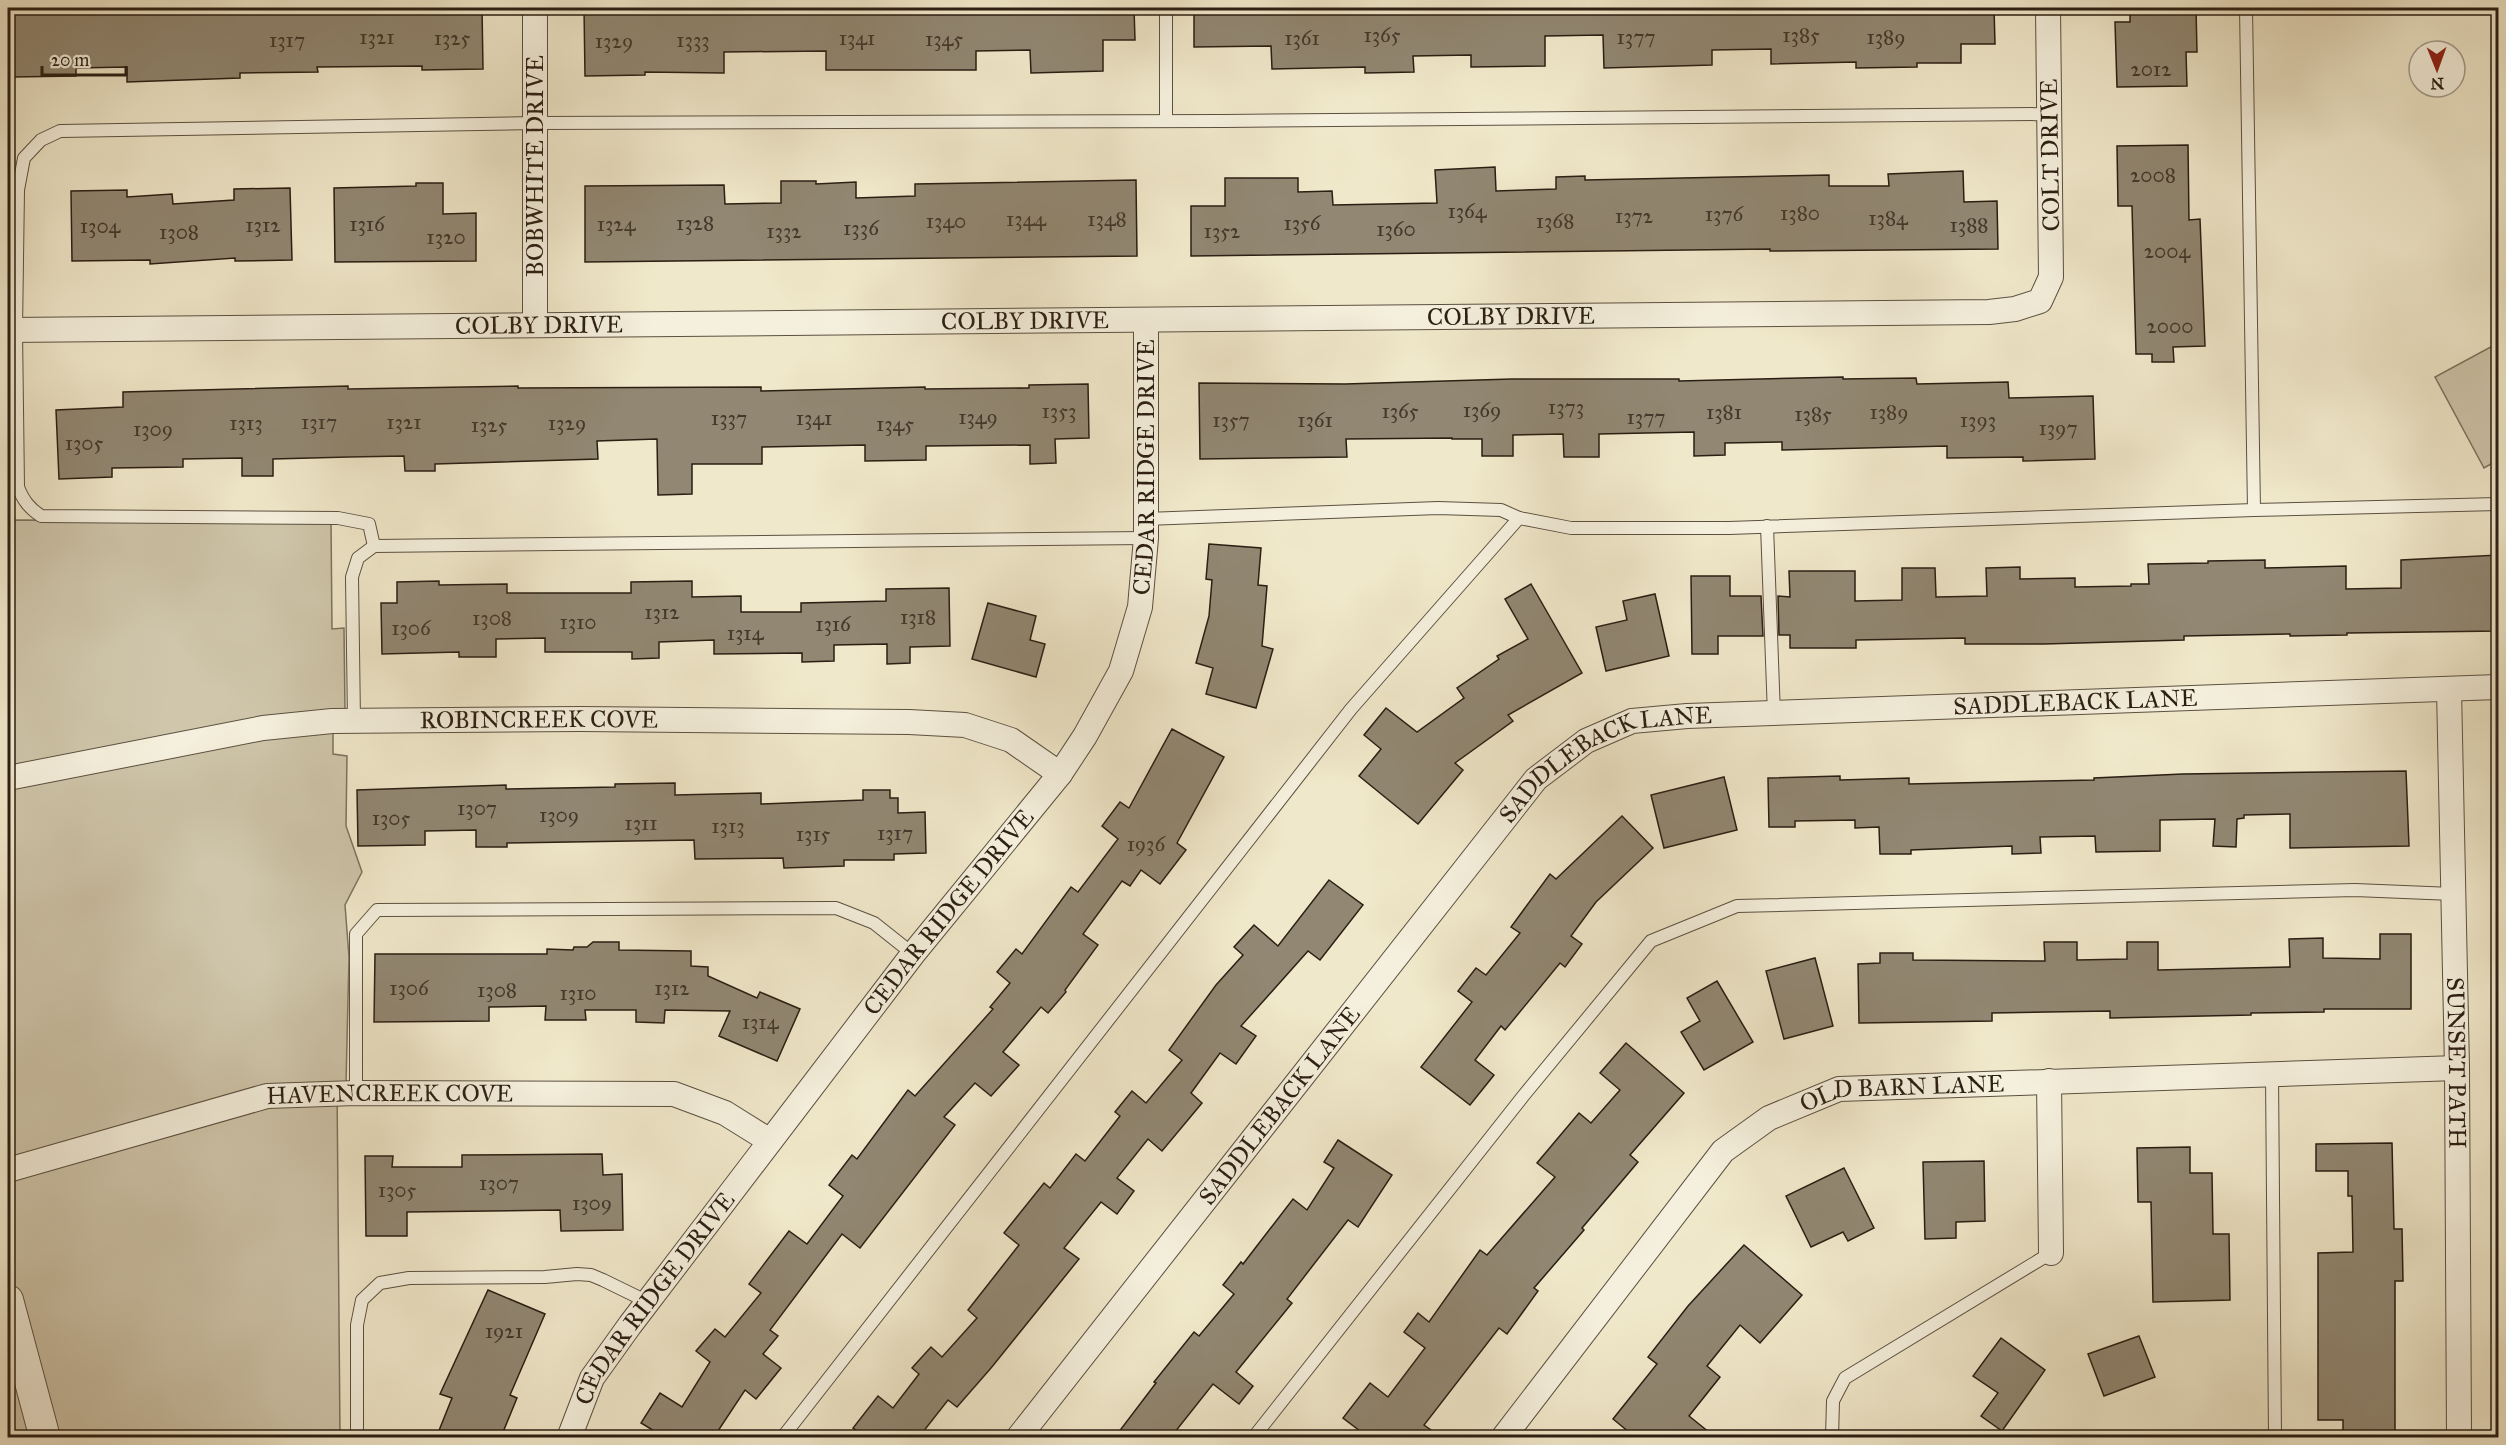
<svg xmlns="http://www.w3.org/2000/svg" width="2506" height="1445" viewBox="0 0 2506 1445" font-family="'IM FELL Great Primer',serif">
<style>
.green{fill:#cfc6ab;stroke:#7d725f;stroke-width:1.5}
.building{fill:#918772;stroke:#2b1e13;stroke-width:1.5}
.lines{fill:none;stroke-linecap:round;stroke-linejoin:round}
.service-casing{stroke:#5c5041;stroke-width:14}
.minor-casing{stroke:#5c5041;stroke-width:26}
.tertiary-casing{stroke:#5c5041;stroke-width:32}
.service{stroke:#f5f0dd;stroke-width:12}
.minor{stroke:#f5f0dd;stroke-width:24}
.tertiary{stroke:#f5f0dd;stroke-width:30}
.labels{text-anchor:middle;stroke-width:5;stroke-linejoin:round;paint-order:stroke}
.number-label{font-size:21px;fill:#44382b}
.street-label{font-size:24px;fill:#2b1e13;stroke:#f5f0dd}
</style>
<rect width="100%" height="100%" fill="#f0e8ca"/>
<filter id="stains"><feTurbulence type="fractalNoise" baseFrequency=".00333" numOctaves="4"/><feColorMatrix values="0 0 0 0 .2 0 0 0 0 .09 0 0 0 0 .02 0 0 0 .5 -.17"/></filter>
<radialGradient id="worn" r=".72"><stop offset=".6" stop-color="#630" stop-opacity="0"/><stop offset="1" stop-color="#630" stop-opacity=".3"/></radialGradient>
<g class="green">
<path d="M2498,343V460L2484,468L2435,377Z"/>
<path d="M8,520L331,521L332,629L344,628L345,712H333V754L347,756L346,826L362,872L345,905L349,957L346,1083L337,1084L340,1437L8,1438Z"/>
</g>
<g class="building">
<path d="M11,8H482L483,69L422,70V66L317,67L318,72L240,73V78L127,82V67L76,68V76L12,77Z"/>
<path d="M584,8H1134L1135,40H1103V71L1031,73L1030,50L976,51V70H826V51L724,52V73L645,72V75L585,76Z"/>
<path d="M1194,8H1994L1995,44H1961V63H1917V67L1856,68V62L1771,64V49L1712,50V65L1604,68L1603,35L1545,36V66L1471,67V55L1413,56L1414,72L1365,73V67L1272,69L1271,46L1194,47Z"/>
<path d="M2130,8H2196L2197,52H2186L2187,86L2117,87L2115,22H2130Z"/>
<path d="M2188,145L2189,220L2200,219L2205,346L2173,347L2174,362H2152V354H2136L2132,206H2118L2117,146Z"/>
<path d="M1495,167L1496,191L1556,189V177L1585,176V180L1829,175V186H1889L1888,174L1963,171L1964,202L1997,201L1998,249L1770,251V249L1191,256V206H1225V178H1298V192L1332,191L1333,205L1437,203L1435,170Z"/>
<path d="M1136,180L1137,256L585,262V186L724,185L725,204L781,203V181H816V184L856,182V198L915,196V184Z"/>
<path d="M416,183H443V214L476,213V261L335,262L334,188L416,186Z"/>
<path d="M290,188L292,260L235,261V258L150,264V260L72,261L71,191L127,190V197L172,194L173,204L234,200V189Z"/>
<path d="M1843,377V379L1916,378L1917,384L2008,382L2009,398L2093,396L2095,459L2023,461V457L1947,458V446L1782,450V442L1725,443V455L1694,456V432L1599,434V457H1564L1563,434L1513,435V456H1482V439H1452V438L1346,439L1347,457L1200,459L1199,383L1345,384L1512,379H1679V381Z"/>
<path d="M1088,384L1089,438L1055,439L1056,463L1030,464V445L926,446V460L865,461V445L762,447V464H692V494L658,495L657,439L597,441L598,459L435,464V471H405L404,456L349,457L273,459V476H242V458L183,459V467L112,468V477L59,479L56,410L123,407V392L348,386V389L518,386V388L761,387V391L925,387V389L1029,388V385Z"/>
<path d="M1209,544L1261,548L1258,585L1267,586L1262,646L1273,649L1256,708L1206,694L1213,668L1196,663L1209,616L1212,580L1206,579Z"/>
<path d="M2499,555V631L2347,633V635L2290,636V634L2184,636V640L2044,644H1965V638L1856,640V648H1790V635H1779L1778,596L1790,597L1789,571H1855V601L1902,600V568H1935L1936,597L1987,596L1986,568L2020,567V579L2075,578V587L2131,586V584H2149L2148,564L2208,563V561L2265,560V568L2346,566V589L2401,588V560Z"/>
<path d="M1691,576H1730V596H1761L1763,636H1718V654H1692Z"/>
<path d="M439,581V585L507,584V593H631V582L692,581V597L741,596V612H801V603L886,601V589L949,588L950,646L910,647V663L887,664V644L834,645V661L802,662V653L714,654V640L659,642V658L632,659V652H545V638L496,639V657H459V652L382,654L381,603H397V582Z"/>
<path d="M1531,584L1582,673L1508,715L1513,721L1455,763L1463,770L1418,824L1359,776L1381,749L1364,735L1386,708L1417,732L1464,698L1457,688L1499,659L1497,656L1528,639L1505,599Z"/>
<path d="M1655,594L1669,656L1606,671L1596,627L1627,620L1623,601Z"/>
<path d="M988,603L1036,616L1030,640L1045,644L1036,677L972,659Z"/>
<path d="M1172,729L1224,757L1177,843L1186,850L1160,884L1141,870L1130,886L1122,881L1083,934L1098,945L1065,990L1066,992L1048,1013L1041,1007L1003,1052L1019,1065L991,1096L975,1083L944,1117L955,1125L860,1248L842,1234L770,1330L778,1336L763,1354L781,1368L756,1399L745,1390L714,1437H664L641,1423L660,1393L682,1407L710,1362L696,1351L715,1329L725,1337L761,1293L749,1284L789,1231L807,1244L843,1196L829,1185L852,1155L857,1159L908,1090L915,1096L993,1009L990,1007L1010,983L997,972L1016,949L1022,954L1071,887L1078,892L1118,839L1102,826L1120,802L1129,808Z"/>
<path d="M2406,771L2409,846L2290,848V814L2244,815V818L2237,819L2236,847L2213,846L2215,819L2160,820V851L2096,852L2095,836L2040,837L2041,853L2012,854V846L1911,850V854H1880L1879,827L1855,828V820L1795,821V827H1769L1768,778L1840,776V780L1909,778V784L2094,780V778L2183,774Z"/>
<path d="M1724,777L1737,830L1664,848L1651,795Z"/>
<path d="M675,783V795L761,793V804L863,800V790H890V798H898V813L925,812L926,853L894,854V860H844V866L784,868L783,858L695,859L694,840L507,843V847H476V830L425,831V845L358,846L357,790L506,785V789L615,787V784Z"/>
<path d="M1622,816L1653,848L1596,902L1571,936L1582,944L1565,967L1560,963L1505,1030L1501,1026L1475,1060L1494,1075L1470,1105L1421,1067L1472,1002L1458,991L1476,968L1486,975L1520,933L1511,927L1550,874L1556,879Z"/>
<path d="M1329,880L1363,905L1320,960L1308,951L1241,1026L1256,1036L1236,1064L1220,1053L1191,1093L1202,1103L1162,1151L1148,1139L1117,1178L1134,1191L1117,1214L1101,1202L1064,1248L1079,1259L991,1368L957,1407L948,1400L919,1437H865L853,1428L878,1396L893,1408L919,1374L912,1368L931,1347L942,1357L977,1318L968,1310L1019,1245L1004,1233L1044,1183L1050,1188L1076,1154L1085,1161L1120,1116L1115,1112L1132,1091L1146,1103L1182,1060L1169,1050L1216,985L1243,955L1234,947L1254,925L1278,946Z"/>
<path d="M2380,934H2411V1009H2324V1012L2251,1013V1015L2110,1018V1011L1992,1013V1021L1859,1023L1858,964L1880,963V953H1913V960L2045,961L2044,942H2077V960L2127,959V942H2158V970L2290,967L2289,939L2323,938V958L2380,959Z"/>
<path d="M593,942H619V950L691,951V966L708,967V976L757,998L760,992L800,1009L777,1061L719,1036L730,1011L665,1010L664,1023L636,1022V1010H585L586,1020H545L546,1006L489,1007V1021L374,1022L375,954H547V949L573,950L574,947H587Z"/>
<path d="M1815,958L1833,1026L1784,1039L1766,971Z"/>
<path d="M1717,981L1753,1042L1704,1070L1681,1032L1700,1021L1687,998Z"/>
<path d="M1626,1043L1684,1093L1630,1155L1638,1162L1582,1228L1584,1230L1534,1288L1538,1291L1507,1334L1499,1328L1424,1425L1441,1437H1368L1343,1418L1370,1383L1388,1397L1425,1348L1404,1332L1418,1313L1429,1322L1480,1250L1487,1255L1555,1177L1537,1163L1579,1113L1591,1123L1620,1090L1600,1073Z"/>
<path d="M1338,1140L1392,1175L1358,1227L1348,1220L1287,1299L1292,1303L1236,1372L1253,1386L1239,1404L1213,1384L1171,1437H1115L1156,1383L1154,1382L1194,1332L1199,1336L1234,1294L1223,1285L1241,1262L1243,1264L1293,1199L1307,1210L1334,1168L1324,1162Z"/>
<path d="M2392,1143L2394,1229H2402L2403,1281H2395V1437H2343V1420H2318V1253L2353,1252L2352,1196H2348V1171H2316V1144Z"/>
<path d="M2190,1147V1173H2212L2213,1234H2229L2230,1300L2153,1302L2151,1202H2138L2137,1148Z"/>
<path d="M602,1154L603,1175L622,1174L623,1230L561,1231L560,1210L407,1212V1236H366L365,1156H393L392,1167H462V1155Z"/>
<path d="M1984,1161L1985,1221L1956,1222V1238L1925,1239L1923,1162Z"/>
<path d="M1844,1168L1874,1228L1848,1241L1843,1232L1811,1247L1786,1196Z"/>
<path d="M1744,1245L1802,1295L1760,1343L1740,1325L1707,1366L1720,1377L1689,1416L1715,1437H1635L1613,1419L1657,1364L1648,1357L1688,1306Z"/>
<path d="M488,1290L545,1314L510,1395L517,1398L501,1437H451L438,1433L452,1398L440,1394Z"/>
<path d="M2139,1336L2155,1377L2104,1396L2088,1354Z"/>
<path d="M2001,1338L2045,1370L2002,1431L1981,1416L1998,1393L1973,1376Z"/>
</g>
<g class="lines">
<defs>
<g id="service">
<path d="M1166,8V121"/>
<path d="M2254,510L2498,504"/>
<path d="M1146,519L1438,508L1501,510L1519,518"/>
<path d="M1767,526L1774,715"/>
<path d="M374,546L369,524L338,518L41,516C29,508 23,500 18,487L16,330L18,190L24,158L41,140L60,131L535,123L1224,121L2048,114"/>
<path d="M354,721L352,577L358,558L374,546L1146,538"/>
<path d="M2272,1074L2275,1438"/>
<path d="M356,1093V934L377,910L836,908L874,923L913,954"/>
<path d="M357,1438V1325L362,1300L380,1283L409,1278L545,1277L577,1274L591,1275L603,1280L648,1302"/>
<path d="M782,1438L1351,709L1519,518L1571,528H1729L2254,510L2246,8"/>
<path d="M1253,1438L1524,1095L1651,941L1737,906L2355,890L2453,894"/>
<path d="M1832,1438L1833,1401L1845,1378L2051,1253"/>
</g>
<g id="minor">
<path d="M535,8V325"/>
<path id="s1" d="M8,330L1989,312L2015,309L2040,301L2051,277L2048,8"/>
<path id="s2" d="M2449,689L2457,1068L2459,1438"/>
<path id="s3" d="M8,778L263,728L332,721L581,719L909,722L965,725L1011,740L1060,774"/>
<path d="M2049,1081L2051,1253"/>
<path id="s4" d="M8,1170L267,1096L356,1093L674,1094L725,1113L770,1141"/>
<path id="s5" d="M569,1438L592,1378L630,1325L913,954L1060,774L1085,736L1121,671L1140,607L1146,538V320"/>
<path id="s6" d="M1018,1438L1536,779L1586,741L1632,721L1687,716L2498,687"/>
<path id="s7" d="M1503,1438L1723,1151L1769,1118L1839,1089L2457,1068"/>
</g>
<path id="tertiary" d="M8,1300L45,1438"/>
</defs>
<use href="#service" class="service-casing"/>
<use href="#minor" class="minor-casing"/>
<use href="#tertiary" class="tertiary-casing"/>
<use href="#service" class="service"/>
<use href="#minor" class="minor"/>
<use href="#tertiary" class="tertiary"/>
</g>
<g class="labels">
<g class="number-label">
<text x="1382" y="42">1365</text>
<text x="1801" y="42">1385</text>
<text x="377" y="44">1321</text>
<text x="1636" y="44">1377</text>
<text x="1886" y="44">1389</text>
<text x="452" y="45">1325</text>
<text x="857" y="45">1341</text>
<text x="1302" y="45">1361</text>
<text x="944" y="46">1345</text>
<text x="287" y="47">1317</text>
<text x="693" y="47">1333</text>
<text x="614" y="48">1329</text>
<text x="2151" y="76">2012</text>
<text x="2153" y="182">2008</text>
<text x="1467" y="218">1364</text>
<text x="1800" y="220">1380</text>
<text x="1724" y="221">1376</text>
<text x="1634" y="223">1372</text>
<text x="1888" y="225">1384</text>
<text x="1026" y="226">1344</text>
<text x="1107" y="226">1348</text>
<text x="946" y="228">1340</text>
<text x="1555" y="228">1368</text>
<text x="695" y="230">1328</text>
<text x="1302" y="230">1356</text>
<text x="367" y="231">1316</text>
<text x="616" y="231">1324</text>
<text x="263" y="232">1312</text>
<text x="1969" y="232">1388</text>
<text x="100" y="233">1304</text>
<text x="861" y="235">1336</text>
<text x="1396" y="236">1360</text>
<text x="784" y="238">1332</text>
<text x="1222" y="238">1352</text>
<text x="179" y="239">1308</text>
<text x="446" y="244">1320</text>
<text x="2167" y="258">2004</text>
<text x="2170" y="333">2000</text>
<text x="1566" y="414">1373</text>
<text x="1482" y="417">1369</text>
<text x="1059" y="418">1353</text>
<text x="1400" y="418">1365</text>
<text x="1724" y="419">1381</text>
<text x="1889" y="419">1389</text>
<text x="1813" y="421">1385</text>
<text x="978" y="424">1349</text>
<text x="1646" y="424">1377</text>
<text x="729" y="425">1337</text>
<text x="814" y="425">1341</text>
<text x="1231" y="427">1357</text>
<text x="1315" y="427">1361</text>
<text x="1978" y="427">1393</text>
<text x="319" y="429">1317</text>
<text x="404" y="429">1321</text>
<text x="246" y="430">1313</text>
<text x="567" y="430">1329</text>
<text x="895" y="431">1345</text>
<text x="489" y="432">1325</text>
<text x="2058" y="435">1397</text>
<text x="153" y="436">1309</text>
<text x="84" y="450">1305</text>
<text x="662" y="619">1312</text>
<text x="918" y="624">1318</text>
<text x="492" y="625">1308</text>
<text x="578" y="629">1310</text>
<text x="833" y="631">1316</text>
<text x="411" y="635">1306</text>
<text x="745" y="640">1314</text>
<text x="477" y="815">1307</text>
<text x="559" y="822">1309</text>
<text x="391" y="825">1305</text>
<text x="641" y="830">1311</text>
<text x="728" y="833">1313</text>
<text x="895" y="840">1317</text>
<text x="813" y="841">1315</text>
<text x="1146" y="851">1936</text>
<text x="409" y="995">1306</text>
<text x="672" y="995">1312</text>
<text x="497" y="997">1308</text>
<text x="578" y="1000">1310</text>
<text x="760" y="1029">1314</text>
<text x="499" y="1190">1307</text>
<text x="397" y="1197">1305</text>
<text x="592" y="1210">1309</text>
<text x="504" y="1338">1921</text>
</g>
<g class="street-label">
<text transform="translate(2050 155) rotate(-91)" y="8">COLT DRIVE</text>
<text transform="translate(535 166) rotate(-90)" y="8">BOBWHITE DRIVE</text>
<text dy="8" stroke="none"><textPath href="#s1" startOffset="1503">COLBY DRIVE</textPath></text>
<text dy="8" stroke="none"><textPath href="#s1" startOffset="1017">COLBY DRIVE</textPath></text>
<text dy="8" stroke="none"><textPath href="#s1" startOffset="531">COLBY DRIVE</textPath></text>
<text dy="8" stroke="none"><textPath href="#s5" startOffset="1155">CEDAR RIDGE DRIVE</textPath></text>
<text dy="8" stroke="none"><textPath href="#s6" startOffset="1395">SADDLEBACK LANE</textPath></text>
<text dy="8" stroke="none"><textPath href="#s3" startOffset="536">ROBINCREEK COVE</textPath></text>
<text dy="8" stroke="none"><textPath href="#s6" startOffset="909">SADDLEBACK LANE</textPath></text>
<text dy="8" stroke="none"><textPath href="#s5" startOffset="651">CEDAR RIDGE DRIVE</textPath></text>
<text dy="8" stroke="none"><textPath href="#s2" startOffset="374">SUNSET PATH</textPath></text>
<text dy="8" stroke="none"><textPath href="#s4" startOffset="392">HAVENCREEK COVE</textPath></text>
<text dy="8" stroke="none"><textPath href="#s7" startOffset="556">OLD BARN LANE</textPath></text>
<text dy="8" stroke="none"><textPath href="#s6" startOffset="423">SADDLEBACK LANE</textPath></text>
<text dy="8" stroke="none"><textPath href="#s5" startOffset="165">CEDAR RIDGE DRIVE</textPath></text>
</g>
</g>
<rect width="2506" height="1445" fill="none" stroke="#f0e8ca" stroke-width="30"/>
<rect x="9" y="9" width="2488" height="1427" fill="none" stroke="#2b1e13" stroke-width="3"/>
<rect x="15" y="15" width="2476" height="1415" fill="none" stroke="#2b1e13" stroke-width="1.5"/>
<g transform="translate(2437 69) rotate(179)"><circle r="28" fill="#f5f0dd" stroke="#a49c8c" stroke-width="1.5"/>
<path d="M0-4.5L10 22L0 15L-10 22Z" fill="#8f2418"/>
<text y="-9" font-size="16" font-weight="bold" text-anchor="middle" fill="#2b1e13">N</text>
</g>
<path d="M42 66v9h84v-9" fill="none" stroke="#2b1e13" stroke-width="3"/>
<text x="51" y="66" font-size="18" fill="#2b1e13" stroke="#f5f0dd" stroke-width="4.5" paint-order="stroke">20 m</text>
<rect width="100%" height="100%" filter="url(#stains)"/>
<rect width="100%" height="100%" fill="url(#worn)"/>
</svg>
